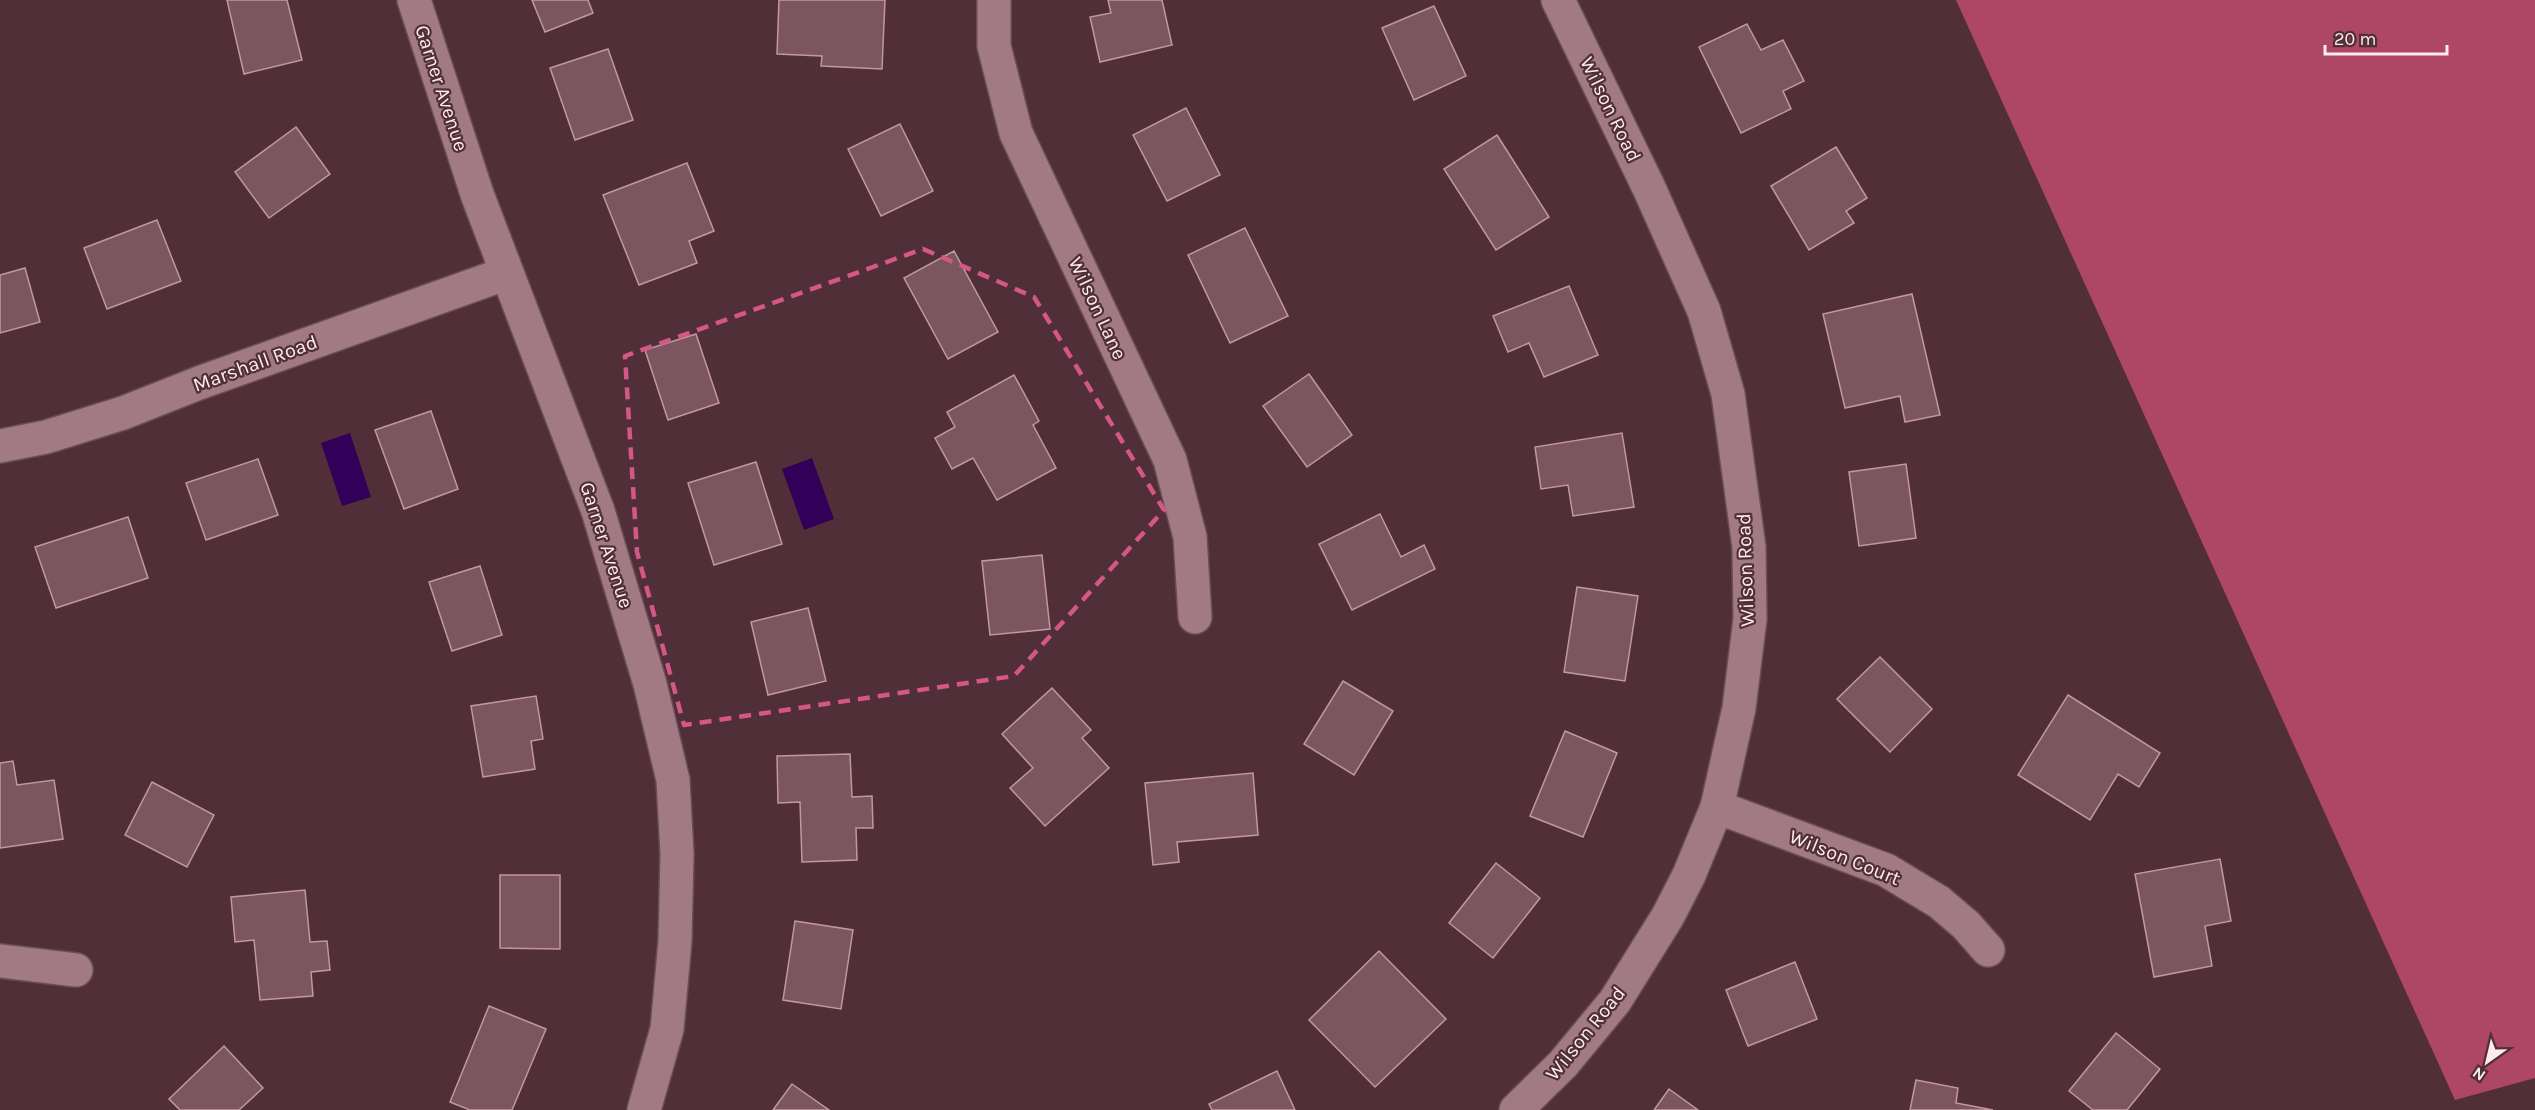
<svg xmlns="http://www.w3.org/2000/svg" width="2535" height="1110" viewBox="0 0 2535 1110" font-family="Karla,sans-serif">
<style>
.forest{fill:#ae4667}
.water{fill:#320059}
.building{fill:#7b565f;stroke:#c198a1;stroke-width:1.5}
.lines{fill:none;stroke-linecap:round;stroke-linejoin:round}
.minor-casing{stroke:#694d55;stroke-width:36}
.minor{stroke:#a27a84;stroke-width:33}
.marked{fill:none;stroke:#d45787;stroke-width:4.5;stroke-dasharray:12 8;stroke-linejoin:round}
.labels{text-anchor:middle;stroke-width:4.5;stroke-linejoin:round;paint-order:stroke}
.street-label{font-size:20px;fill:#fdebef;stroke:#512f38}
</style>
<rect width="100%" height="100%" fill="#512f38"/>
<path class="forest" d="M1956,0H2535V1078L2455,1100Z"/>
<g class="water">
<path d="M350,433L371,497L342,506L321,443Z"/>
<path d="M812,458L834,519L804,530L782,469Z"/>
</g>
<g class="building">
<path d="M227,0H287L302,60L244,74Z"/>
<path d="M532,0H588L593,13L545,32Z"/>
<path d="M779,0H885L882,69L821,66L822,56L777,54Z"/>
<path d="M1108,0H1162L1172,45L1100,62L1090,17L1111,13Z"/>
<path d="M1434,6L1466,76L1414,100L1382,28Z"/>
<path d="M1747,24L1761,50L1783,40L1804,81L1783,91L1791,109L1741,133L1699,47Z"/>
<path d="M608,49L633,120L575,140L550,68Z"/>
<path d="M1186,108L1220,175L1167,201L1133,135Z"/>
<path d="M900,124L933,191L881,216L848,149Z"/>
<path d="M296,127L330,174L269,218L235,172Z"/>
<path d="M1497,135L1549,217L1496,250L1444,169Z"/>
<path d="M1836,147L1867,198L1846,211L1854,223L1809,250L1771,186Z"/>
<path d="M687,163L714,231L689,241L697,263L639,285L603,195Z"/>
<path d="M157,220L181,281L107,309L84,248Z"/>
<path d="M1245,228L1288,316L1230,343L1188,255Z"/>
<path d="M954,251L998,332L948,359L904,278Z"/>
<path d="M25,268L40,322L0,333V275Z"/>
<path d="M1569,286L1598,355L1544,377L1529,343L1508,352L1493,316Z"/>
<path d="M1912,294L1940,415L1905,422L1900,396L1845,408L1823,314Z"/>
<path d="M696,334L719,403L668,420L645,350Z"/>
<path d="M1309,374L1352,435L1307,467L1263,406Z"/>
<path d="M1014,375L1039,421L1033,425L1056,468L997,500L973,458L952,469L935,438L955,427L947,412Z"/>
<path d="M431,411L458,489L404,509L375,430Z"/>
<path d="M1622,433L1634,507L1573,516L1568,485L1541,489L1535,447Z"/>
<path d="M258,459L278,515L206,540L186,483Z"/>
<path d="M756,462L782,544L714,565L688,483Z"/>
<path d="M1906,464L1916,538L1859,546L1849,472Z"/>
<path d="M1380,514L1401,557L1424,545L1435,569L1352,610L1319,544Z"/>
<path d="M128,517L148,578L56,608L35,547Z"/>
<path d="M1042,555L1050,629L990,635L982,561Z"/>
<path d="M480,566L502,635L452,651L429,582Z"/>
<path d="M1577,587L1638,596L1625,681L1564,672Z"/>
<path d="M808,608L826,681L768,695L751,622Z"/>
<path d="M1880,657L1932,709L1890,752L1837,699Z"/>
<path d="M1343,681L1393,711L1354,775L1304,744Z"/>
<path d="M1052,688L1091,730L1082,738L1109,768L1045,826L1010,788L1033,768L1002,734Z"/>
<path d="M2068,695L2160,753L2139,787L2118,774L2090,820L2018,775Z"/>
<path d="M536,696L543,739L531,741L535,769L483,777L471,706Z"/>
<path d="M1565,731L1617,753L1583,837L1530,816Z"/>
<path d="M850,754L852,797L872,796L873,828H856L857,860L802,862L800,802L778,803L777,756Z"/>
<path d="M13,761L17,785L54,780L63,839L0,848V763Z"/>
<path d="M1253,773L1258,835L1177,842L1179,862L1153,865L1145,783Z"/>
<path d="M152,782L214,815L187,867L125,835Z"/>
<path d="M2220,859L2231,921L2205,926L2212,966L2154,977L2135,874Z"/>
<path d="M1496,863L1540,898L1493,958L1449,923Z"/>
<path d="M500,875H560V949L500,948Z"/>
<path d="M305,890L310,942L327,941L330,970L311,972L313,996L260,1000L254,940L235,942L231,897Z"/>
<path d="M795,921L853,930L841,1009L783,1000Z"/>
<path d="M1379,951L1446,1019L1375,1087L1309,1020Z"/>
<path d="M1795,962L1817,1019L1748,1046L1726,990Z"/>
<path d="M489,1006L546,1029L512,1110H470L450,1102Z"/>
<path d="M2116,1033L2160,1069L2127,1110H2093L2069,1091Z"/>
<path d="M224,1046L263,1088L239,1110H180L169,1099Z"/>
<path d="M1277,1071L1295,1110H1212L1209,1104Z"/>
<path d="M1916,1080L1958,1088L1956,1103L1993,1110H1910Z"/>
<path d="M792,1084L829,1110H773Z"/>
<path d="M1669,1089L1698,1110H1654Z"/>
</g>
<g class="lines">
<defs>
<g id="minor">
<path d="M414,0L477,194L598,511L650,684L673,780L677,854L675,941L667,1029L644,1110"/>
<path d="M994,0V46L1016,133L1170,460L1190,537L1195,617"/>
<path d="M0,446L46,437L123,413L199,383L507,273"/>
<path d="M1717,807L1886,870L1939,902L1966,925L1988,950"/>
<path d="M0,961L76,970"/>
<path d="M1516,1110L1563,1064L1615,1001L1668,916L1689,875L1717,807L1739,708L1750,619L1749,547L1728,394L1704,311L1649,188L1558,0"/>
</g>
</defs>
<use href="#minor" class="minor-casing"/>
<use href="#minor" class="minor"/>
</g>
<path class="marked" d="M923,249L1034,297L1164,510L1014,676L684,725L637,552L625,356Z"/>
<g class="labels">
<g class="street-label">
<text transform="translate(442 88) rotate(72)" y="7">Garner Avenue</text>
<text transform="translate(1611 109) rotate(64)" y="7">Wilson Road</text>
<text transform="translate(1098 308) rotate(65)" y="7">Wilson Lane</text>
<text transform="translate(255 363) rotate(-20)" y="7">Marshall Road</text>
<text transform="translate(607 545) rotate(72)" y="7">Garner Avenue</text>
<text transform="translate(1745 570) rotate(-92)" y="7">Wilson Road</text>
<text transform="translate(1845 857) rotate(22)" y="7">Wilson Court</text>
<text transform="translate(1585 1033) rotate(-51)" y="7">Wilson Road</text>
</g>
</g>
<g transform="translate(2487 1062) rotate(214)" stroke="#512f38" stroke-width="4.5" paint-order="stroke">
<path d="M0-4.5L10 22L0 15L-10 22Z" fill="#fdebef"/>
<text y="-9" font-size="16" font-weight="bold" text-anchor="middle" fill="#fdebef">N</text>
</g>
<path d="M2325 45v9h122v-9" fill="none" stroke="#fdebef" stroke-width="3"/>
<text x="2334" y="45" font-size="18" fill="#fdebef" stroke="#512f38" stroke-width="4.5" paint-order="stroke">20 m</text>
</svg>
